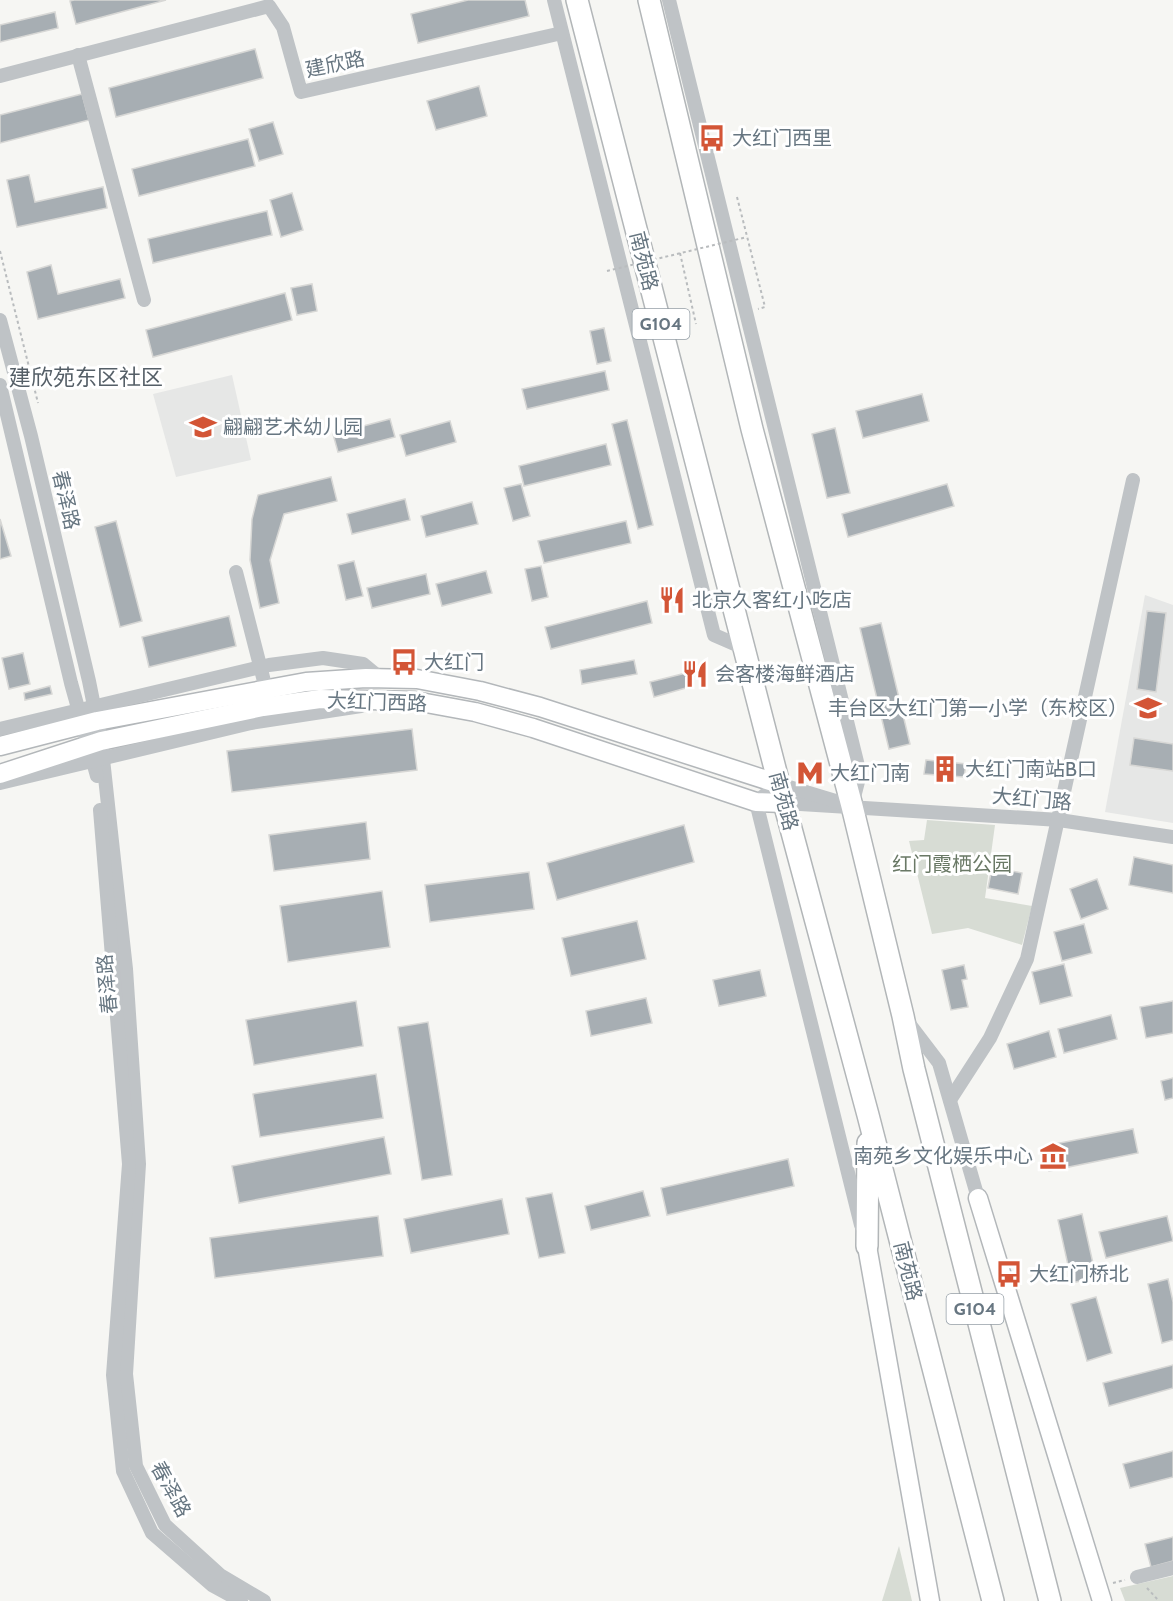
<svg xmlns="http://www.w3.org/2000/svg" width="1173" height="1601" viewBox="0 0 1173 1601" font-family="Cabin,'Noto Sans SC',sans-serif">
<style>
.built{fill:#e6e7e6}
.green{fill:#d7dcd4}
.building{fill:#a7aeb3;stroke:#d7d7d5;stroke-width:1.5}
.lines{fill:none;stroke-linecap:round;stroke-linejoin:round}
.major-casing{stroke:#b3b7ba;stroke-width:21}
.highway-casing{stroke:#b2b6b8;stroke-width:24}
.path{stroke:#b9bcbe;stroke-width:2;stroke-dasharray:3 3;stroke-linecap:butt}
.minor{stroke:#bfc3c6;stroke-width:14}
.major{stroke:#fff;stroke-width:18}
.highway{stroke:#fff;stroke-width:21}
.path-bridge{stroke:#b9bcbe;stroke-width:2;stroke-dasharray:3 3;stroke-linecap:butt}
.labels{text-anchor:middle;stroke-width:6;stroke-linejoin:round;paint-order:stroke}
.shield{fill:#fff;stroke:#959fa7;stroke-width:1.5}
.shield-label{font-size:18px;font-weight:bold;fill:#677681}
.street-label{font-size:20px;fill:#677681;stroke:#fff}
.poi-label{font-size:20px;fill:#677681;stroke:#fff;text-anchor:start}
.park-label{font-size:20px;fill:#6a7966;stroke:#fff}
.quarter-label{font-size:22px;fill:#555f67;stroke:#fff}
</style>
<rect width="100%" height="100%" fill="#f6f6f3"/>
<g class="built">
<path d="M232,375L251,460L176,477L153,394Z"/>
<path d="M1145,595L1173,605V823L1105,812Z"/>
</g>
<g class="green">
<path d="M927,820L995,825L985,898L1032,906L1022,945L968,928L932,934L909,841L924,840Z"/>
<path d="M899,1546L912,1601H882Z"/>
<path d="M1173,1576V1601H1125L1120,1588Z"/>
</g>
<g class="building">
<path d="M74,0H166L76,24L70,1Z"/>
<path d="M468,0H525L529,16L418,43L411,14Z"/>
<path d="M55,12L58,28L0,42V25Z"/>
<path d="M255,49L263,78L116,117L109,88Z"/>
<path d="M479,86L487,116L436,130L427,101Z"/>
<path d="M82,94L89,120L0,143V115Z"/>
<path d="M273,122L283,154L259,161L249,129Z"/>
<path d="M248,139L255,166L139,196L132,169Z"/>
<path d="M29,175L35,202L103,187L107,208L17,227L7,180Z"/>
<path d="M292,193L303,230L281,237L270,200Z"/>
<path d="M267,211L272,235L153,263L148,239Z"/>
<path d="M51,265L58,294L120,279L125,298L38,319L27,272Z"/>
<path d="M312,284L317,311L297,315L291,288Z"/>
<path d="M285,293L292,320L153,357L146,330Z"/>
<path d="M604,328L611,361L597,364L590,331Z"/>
<path d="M605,371L609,390L527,409L522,389Z"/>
<path d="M922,394L929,421L863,438L856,411Z"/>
<path d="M390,419L395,437L338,452L333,434Z"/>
<path d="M627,420L653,525L638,529L612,424Z"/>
<path d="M450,421L456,442L406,456L400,435Z"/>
<path d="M835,428L850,493L827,498L812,434Z"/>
<path d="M606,444L611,465L524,486L519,466Z"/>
<path d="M331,477L337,501L284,514L270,560L279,603L260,608L250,560L252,519L258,495Z"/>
<path d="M521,484L530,516L513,521L504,488Z"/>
<path d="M947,484L954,506L848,537L842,514Z"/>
<path d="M405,499L410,520L352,534L347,514Z"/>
<path d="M472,502L478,524L426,537L421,516Z"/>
<path d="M0,519L11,556L0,559Z"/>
<path d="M116,521L142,621L120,627L95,527Z"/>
<path d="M626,521L631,543L544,563L538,541Z"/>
<path d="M354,561L363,596L346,600L338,565Z"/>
<path d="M541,566L548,597L532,601L525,569Z"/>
<path d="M486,571L492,593L442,606L436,584Z"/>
<path d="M426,574L430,594L372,608L367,588Z"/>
<path d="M647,601L652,623L551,649L545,627Z"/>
<path d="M1147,611L1166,613L1156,692L1137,689Z"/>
<path d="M229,616L236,646L149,667L142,637Z"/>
<path d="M881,623L910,744L889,749L860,628Z"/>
<path d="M23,653L30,684L9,689L2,658Z"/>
<path d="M634,660L637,674L582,684L580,670Z"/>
<path d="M690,672L693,686L654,697L650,682Z"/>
<path d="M50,686L52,694L25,700L24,693Z"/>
<path d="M412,729L417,770L232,792L227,751Z"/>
<path d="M1134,738L1173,744V771L1130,765Z"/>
<path d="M926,760L966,764L964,777L924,774Z"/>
<path d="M366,822L370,859L274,871L269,835Z"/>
<path d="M684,825L694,862L557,900L547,863Z"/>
<path d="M1134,857L1173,865V893L1129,885Z"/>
<path d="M992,867L1022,873L1018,894L988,888Z"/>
<path d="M529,872L534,909L430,922L425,885Z"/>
<path d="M1097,879L1108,909L1081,919L1070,889Z"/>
<path d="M382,891L390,947L288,962L280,906Z"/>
<path d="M637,921L646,959L571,976L562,938Z"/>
<path d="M1084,924L1092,953L1062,961L1054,932Z"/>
<path d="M1064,964L1072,996L1040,1004L1032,972Z"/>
<path d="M964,965L967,979L962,980L968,1007L951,1010L942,970Z"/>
<path d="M760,970L766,996L719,1006L713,980Z"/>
<path d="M646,998L652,1023L591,1036L586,1011Z"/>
<path d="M356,1001L363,1046L254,1065L246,1020Z"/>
<path d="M1173,1001V1033L1146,1038L1140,1007Z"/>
<path d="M1111,1015L1117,1039L1064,1053L1058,1029Z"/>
<path d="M428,1022L452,1175L422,1180L398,1027Z"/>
<path d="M1049,1031L1056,1057L1014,1069L1007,1044Z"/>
<path d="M376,1074L383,1118L260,1137L253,1094Z"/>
<path d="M1173,1078V1098L1165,1100L1161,1081Z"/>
<path d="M1133,1129L1138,1153L1049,1171L1044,1146Z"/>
<path d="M384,1137L391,1174L239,1203L232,1166Z"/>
<path d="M788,1159L794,1186L667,1215L661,1188Z"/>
<path d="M643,1191L650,1216L591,1230L585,1206Z"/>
<path d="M552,1193L565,1253L539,1258L526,1198Z"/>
<path d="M502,1199L509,1234L411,1253L404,1219Z"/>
<path d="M1082,1214L1096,1277L1072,1283L1058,1220Z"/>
<path d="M378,1216L383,1256L215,1278L210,1238Z"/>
<path d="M1167,1216L1173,1241L1106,1258L1099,1232Z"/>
<path d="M1168,1279L1173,1302V1340L1162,1343L1148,1284Z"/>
<path d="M1096,1297L1112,1353L1087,1361L1071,1304Z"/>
<path d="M1173,1365V1388L1109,1406L1103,1383Z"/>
<path d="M1173,1451V1477L1130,1488L1123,1464Z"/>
<path d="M1173,1537V1561L1151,1567L1145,1544Z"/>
</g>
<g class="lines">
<defs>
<g id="major">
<path d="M0,746L97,721L306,682L366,678L417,679L480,691L540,707L779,784"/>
<path d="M0,774L101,741L263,707L320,699L415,701L475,712L533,728L756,802L784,803"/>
<path d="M978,1198L1102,1601"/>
<path d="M867,1246L930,1601"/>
</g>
<g id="highway">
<path d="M577,0L779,784L868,1115L993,1601"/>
<path d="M649,0L752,429L852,806L903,1016L914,1069L1050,1601"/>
<path d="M867,1246L868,1143"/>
</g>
</defs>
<use href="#major" class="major-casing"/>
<use href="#highway" class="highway-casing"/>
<g class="path">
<path d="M737,197L765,307L758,309"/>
<path d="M0,251L38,403"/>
<path d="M680,253L696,324"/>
<path d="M1113,1583L1125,1580"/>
<path d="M1147,1588L1159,1601"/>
</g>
<g class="minor">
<path d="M554,0L714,635L744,648"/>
<path d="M669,0L860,774L853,801"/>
<path d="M78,55L144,300"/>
<path d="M0,76L269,6L283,27L301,92L562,33"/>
<path d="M0,320L31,436L89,681L101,741L126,969L139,1164L126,1374L136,1466L165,1525L220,1575L264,1601"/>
<path d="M0,385L71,683L97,776"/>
<path d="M236,572L266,689"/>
<path d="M0,729L269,665L323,658L363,664L380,678"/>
<path d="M0,783L251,723L361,706"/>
<path d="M784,803L1059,820L1173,837"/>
<path d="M852,806L779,784L756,802L861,1225"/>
<path d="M100,810L129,1164L113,1375L123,1471L152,1533L212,1585L241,1601"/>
<path d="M907,1021L939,1063L978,1198"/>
<path d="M950,1100L990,1038L1027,959L1133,480"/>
<path d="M1137,1577L1173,1568"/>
</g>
<use href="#major" class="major"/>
<use href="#highway" class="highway"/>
<path class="path-bridge" d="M607,271L747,237"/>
</g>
<defs>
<symbol id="bus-bare" viewBox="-9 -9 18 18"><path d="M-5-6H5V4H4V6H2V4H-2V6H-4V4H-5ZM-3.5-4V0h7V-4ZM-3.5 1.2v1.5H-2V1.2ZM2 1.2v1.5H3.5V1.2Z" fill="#d35536" stroke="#fff" stroke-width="2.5" paint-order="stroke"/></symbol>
<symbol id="school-bare" viewBox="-9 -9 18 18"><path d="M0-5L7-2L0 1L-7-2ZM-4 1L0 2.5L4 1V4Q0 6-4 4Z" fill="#d35536" stroke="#fff" stroke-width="2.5" paint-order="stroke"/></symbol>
<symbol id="restaurant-bare" viewBox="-9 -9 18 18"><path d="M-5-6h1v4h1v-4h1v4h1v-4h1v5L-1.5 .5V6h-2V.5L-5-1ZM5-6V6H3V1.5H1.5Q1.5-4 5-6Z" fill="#d35536" stroke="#fff" stroke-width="2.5" paint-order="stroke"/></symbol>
<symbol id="building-bare" viewBox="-9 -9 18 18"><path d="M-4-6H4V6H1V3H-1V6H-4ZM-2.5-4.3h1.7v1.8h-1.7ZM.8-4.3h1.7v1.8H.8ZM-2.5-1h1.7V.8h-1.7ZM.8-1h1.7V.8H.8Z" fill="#d35536" stroke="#fff" stroke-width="2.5" paint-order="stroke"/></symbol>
<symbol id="metro-bare" viewBox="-9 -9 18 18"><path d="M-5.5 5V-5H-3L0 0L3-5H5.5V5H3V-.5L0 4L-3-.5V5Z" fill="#d35536" stroke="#fff" stroke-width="2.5" paint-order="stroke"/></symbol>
<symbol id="museum-bare" viewBox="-9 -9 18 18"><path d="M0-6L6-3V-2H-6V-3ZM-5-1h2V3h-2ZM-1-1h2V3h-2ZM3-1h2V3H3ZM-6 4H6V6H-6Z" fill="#d35536" stroke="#fff" stroke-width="2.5" paint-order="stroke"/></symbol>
</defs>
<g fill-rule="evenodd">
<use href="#bus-bare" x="693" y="119" width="38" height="38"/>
<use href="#school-bare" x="184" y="408" width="38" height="38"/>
<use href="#restaurant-bare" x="653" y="581" width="38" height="38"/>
<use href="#bus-bare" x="385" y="643" width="38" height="38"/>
<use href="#restaurant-bare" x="676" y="655" width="38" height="38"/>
<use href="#school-bare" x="1129" y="689" width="38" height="38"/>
<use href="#building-bare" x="926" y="750" width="38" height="38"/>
<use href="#metro-bare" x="791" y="754" width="38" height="38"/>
<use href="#museum-bare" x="1034" y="1137" width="38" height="38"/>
<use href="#bus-bare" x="990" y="1255" width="38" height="38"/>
</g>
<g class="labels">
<g class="shield">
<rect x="632.5" y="309" width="57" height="30" rx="4.5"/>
<rect x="946.5" y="1294" width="57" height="30" rx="4.5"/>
</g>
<g class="shield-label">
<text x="661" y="330">G104</text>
<text x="975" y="1315">G104</text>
</g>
<g class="street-label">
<text transform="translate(335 64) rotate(-12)" y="7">建欣路</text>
<text transform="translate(644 261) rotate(76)" y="7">南苑路</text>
<text transform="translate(66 500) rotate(77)" y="7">春泽路</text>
<text transform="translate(377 702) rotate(2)" y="7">大红门西路</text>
<text transform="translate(1032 799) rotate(5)" y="7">大红门路</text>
<text transform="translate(784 801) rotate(75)" y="7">南苑路</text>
<text transform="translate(107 984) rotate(-95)" y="7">春泽路</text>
<text transform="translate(908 1271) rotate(76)" y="7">南苑路</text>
<text transform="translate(171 1489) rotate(61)" y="7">春泽路</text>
</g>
<g class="poi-label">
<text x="732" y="145">大红门西里</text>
<text x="223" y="434">翩翩艺术幼儿园</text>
<text x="692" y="607">北京久客红小吃店</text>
<text x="424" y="669">大红门</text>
<text x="715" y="681">会客楼海鲜酒店</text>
<text x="1128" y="715" text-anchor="end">丰台区大红门第一小学（东校区）</text>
<text x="965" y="776">大红门南站B口</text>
<text x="830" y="780">大红门南</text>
<text x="1033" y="1163" text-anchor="end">南苑乡文化娱乐中心</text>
<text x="1029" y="1281">大红门桥北</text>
</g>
<g class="park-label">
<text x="952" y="871">红门霞栖公园</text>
</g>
<g class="quarter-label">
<text x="86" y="385">建欣苑东区社区</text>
</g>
</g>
</svg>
